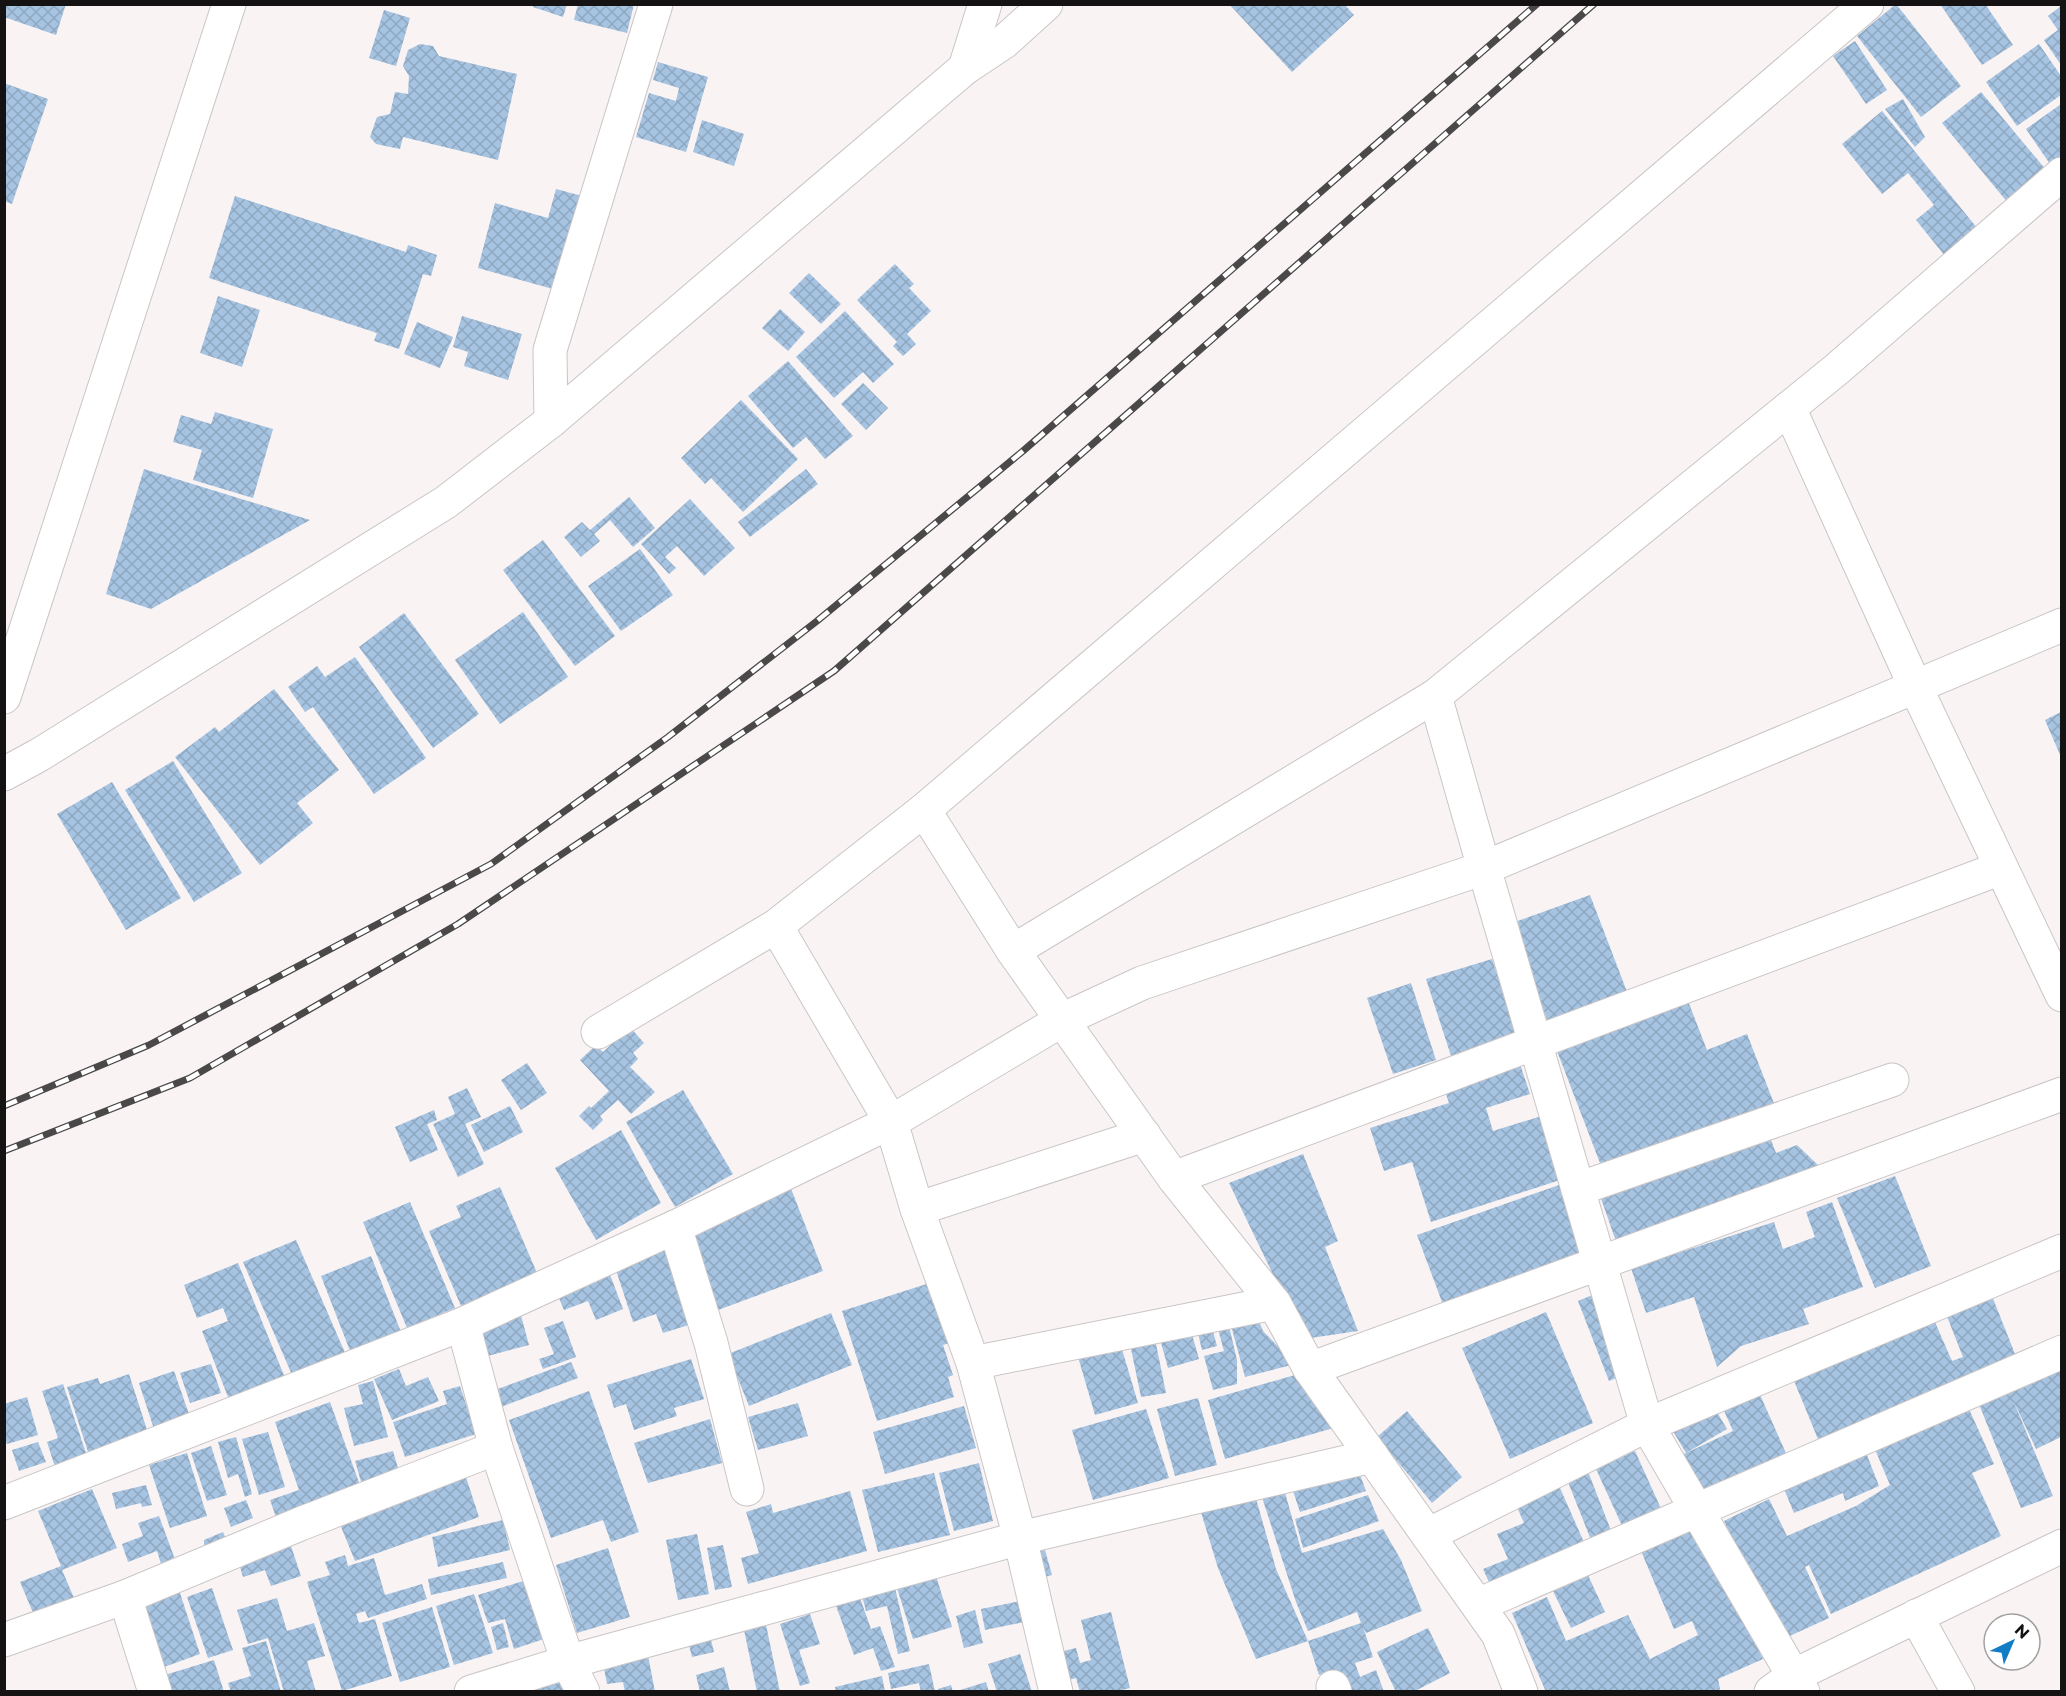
<svg xmlns="http://www.w3.org/2000/svg" width="2066" height="1696" viewBox="0 0 2066 1696" font-family="Montserrat,sans-serif">
<style>
.building{fill:url(#building-cross-hatch)}
.lines{fill:none;stroke-linecap:round;stroke-linejoin:round}
.street-casing{stroke:#cac5c6;stroke-width:35}
.secondary-casing{stroke:#cac5c6;stroke-width:35}
.street{stroke:#fff;stroke-width:33}
.secondary{stroke:#fff;stroke-width:33}
.rail-casing{stroke:#4b4849;stroke-width:7}
.rail{stroke:#fff;stroke-width:4.5;stroke-dasharray:14;stroke-linecap:butt}
</style>
<defs>
<pattern id="building-cross-hatch" width="8" height="8" patternUnits="userSpaceOnUse" patternTransform="scale(1.5)"><rect width="8" height="8" fill="#a6c4e1"/><path d="M0 0l8 8M0 8l8-8" fill="none" stroke="#8ea7c0"/></pattern>
</defs>
<rect width="100%" height="100%" fill="#f9f3f4"/>
<g class="building">
<path d="M4,4H66L56,35L4,17Z"/>
<path d="M534,4H567L563,17L533,7Z"/>
<path d="M578,4H634L627,33L574,20Z"/>
<path d="M1229,4H1344L1354,15L1292,72Z"/>
<path d="M1896,4L1961,86L1921,117L1857,36Z"/>
<path d="M1940,4H1985L2013,45L1982,65Z"/>
<path d="M2061,6V65L2044,40L2058,30L2048,16Z"/>
<path d="M384,10L410,18L396,66L369,58Z"/>
<path d="M1855,41L1887,90L1866,104L1833,56Z"/>
<path d="M420,44L433,46L439,56L517,74L498,160L403,137L400,149L376,144L370,137L377,117L390,114L395,92L408,94L409,76L403,66L408,50Z"/>
<path d="M2039,44L2061,76V95L2017,126L1986,82Z"/>
<path d="M658,62L708,77L686,152L636,137L649,93L676,101L679,88L653,80Z"/>
<path d="M4,83L48,99L12,204L4,201Z"/>
<path d="M1981,92L2047,171L2008,203L1942,123Z"/>
<path d="M1903,99L1925,137L1915,147L1885,109Z"/>
<path d="M2061,104V156L2050,164L2026,129Z"/>
<path d="M1882,111L1982,234L1949,261L1916,220L1934,205L1908,173L1882,194L1842,144Z"/>
<path d="M702,120L744,134L734,166L693,152Z"/>
<path d="M556,189L586,197L560,291L478,268L495,203L548,218Z"/>
<path d="M235,196L406,252L408,245L437,255L431,276L423,274L399,349L374,341L377,333L209,278Z"/>
<path d="M895,264L914,284L909,288L931,311L907,334L916,344L903,356L893,346L897,342L857,300Z"/>
<path d="M809,273L841,304L821,324L789,293Z"/>
<path d="M218,296L260,310L242,367L200,353Z"/>
<path d="M780,309L805,332L788,351L762,328Z"/>
<path d="M845,311L894,364L873,383L863,372L834,398L796,357Z"/>
<path d="M462,316L522,334L508,380L464,366L468,352L453,347Z"/>
<path d="M417,322L453,337L440,368L404,354Z"/>
<path d="M788,361L853,436L825,459L806,437L793,448L748,396Z"/>
<path d="M863,383L888,408L866,430L841,404Z"/>
<path d="M741,400L798,459L743,512L711,478L705,484L681,458Z"/>
<path d="M215,412L273,429L253,498L193,480L202,450L173,442L181,415L211,424Z"/>
<path d="M144,469L310,520L151,609L106,594Z"/>
<path d="M806,469L818,484L750,537L738,522Z"/>
<path d="M629,497L655,528L633,547L610,520L594,534L600,541L581,557L564,537L582,522L590,530Z"/>
<path d="M690,499L735,548L704,576L677,546L665,557L676,568L669,574L641,544Z"/>
<path d="M543,540L615,636L575,666L503,570Z"/>
<path d="M640,549L673,595L621,631L588,586Z"/>
<path d="M523,612L568,677L500,724L455,660Z"/>
<path d="M404,613L479,714L433,748L359,647Z"/>
<path d="M355,657L426,758L374,794L313,707L305,712L288,687L317,666L325,677Z"/>
<path d="M274,689L339,770L297,803L313,823L260,865L175,757L215,727L219,732Z"/>
<path d="M2061,712V757L2045,720Z"/>
<path d="M173,761L242,873L194,902L125,790Z"/>
<path d="M112,782L181,898L126,930L57,814Z"/>
<path d="M1590,895L1629,997L1550,1028L1512,923Z"/>
<path d="M1492,959L1518,1037L1452,1059L1426,979Z"/>
<path d="M1411,983L1436,1060L1393,1074L1367,998Z"/>
<path d="M1688,1001L1707,1050L1747,1034L1777,1111L1605,1176L1557,1051Z"/>
<path d="M630,1027L644,1043L633,1053L638,1059L630,1067L655,1092L631,1114L618,1100L600,1116L603,1120L593,1130L579,1116L589,1106L591,1108L609,1091L580,1060L596,1045L603,1052Z"/>
<path d="M527,1063L547,1093L521,1110L501,1080Z"/>
<path d="M1520,1064L1530,1094L1486,1108L1493,1131L1545,1115L1566,1178L1431,1222L1412,1162L1384,1171L1370,1128L1449,1103L1444,1088Z"/>
<path d="M467,1088L481,1117L465,1124L484,1164L458,1177L433,1124L455,1114L448,1097Z"/>
<path d="M683,1090L733,1174L675,1207L626,1122Z"/>
<path d="M510,1106L523,1132L484,1152L471,1125Z"/>
<path d="M434,1110L437,1120L427,1124L438,1150L410,1162L395,1127Z"/>
<path d="M621,1130L661,1203L596,1240L555,1168Z"/>
<path d="M1768,1132L1776,1153L1797,1145L1820,1167L1618,1247L1598,1190Z"/>
<path d="M1303,1154L1338,1241L1325,1247L1358,1331L1304,1339L1229,1183Z"/>
<path d="M1895,1176L1931,1266L1875,1288L1837,1198Z"/>
<path d="M1559,1185L1585,1257L1445,1310L1417,1235Z"/>
<path d="M790,1186L823,1271L710,1313L678,1228Z"/>
<path d="M500,1187L537,1273L461,1306L429,1231L461,1217L456,1206Z"/>
<path d="M410,1202L455,1308L407,1328L363,1222Z"/>
<path d="M1832,1202L1863,1287L1803,1309L1809,1324L1741,1346L1717,1367L1694,1297L1646,1313L1631,1268L1774,1222L1783,1249L1815,1237L1806,1212Z"/>
<path d="M296,1240L349,1362L296,1384L243,1262Z"/>
<path d="M669,1244L695,1323L663,1333L656,1314L633,1322L613,1261Z"/>
<path d="M371,1256L403,1337L352,1356L321,1276Z"/>
<path d="M238,1263L288,1385L232,1407L202,1331L228,1321L223,1308L197,1318L184,1285Z"/>
<path d="M606,1264L623,1309L596,1320L588,1301L564,1310L553,1284Z"/>
<path d="M936,1281L950,1343L943,1345L953,1375L948,1377L954,1397L877,1421L842,1311Z"/>
<path d="M1990,1291L2017,1359L1820,1444L1792,1376L1934,1320L1952,1361L1963,1357L1944,1309Z"/>
<path d="M1597,1293L1628,1373L1609,1381L1578,1301Z"/>
<path d="M520,1312L529,1345L484,1357L475,1325Z"/>
<path d="M1255,1312L1263,1331L1295,1364L1245,1377L1230,1322Z"/>
<path d="M1546,1312L1593,1423L1510,1459L1462,1348Z"/>
<path d="M831,1313L852,1365L749,1406L728,1354Z"/>
<path d="M563,1321L576,1357L543,1369L539,1359L554,1354L544,1328Z"/>
<path d="M1210,1321L1217,1346L1202,1350L1196,1325Z"/>
<path d="M1229,1326L1237,1360V1384L1213,1390L1204,1356L1224,1351L1218,1329Z"/>
<path d="M1191,1331L1199,1359L1168,1368L1160,1339Z"/>
<path d="M1155,1339L1166,1393L1141,1397L1130,1344Z"/>
<path d="M1121,1346L1138,1403L1095,1415L1078,1357Z"/>
<path d="M691,1359L704,1399L674,1408L677,1416L634,1430L626,1404L614,1408L607,1385Z"/>
<path d="M571,1362L578,1378L501,1407L495,1390Z"/>
<path d="M211,1364L221,1393L190,1403L180,1373Z"/>
<path d="M2061,1365V1437L2036,1449L2013,1400L2053,1496L2021,1508L1976,1397Z"/>
<path d="M399,1369L406,1386L428,1377L439,1401L392,1420L374,1379Z"/>
<path d="M174,1371L190,1417L154,1429L139,1383Z"/>
<path d="M129,1374L149,1436L89,1455L67,1387L98,1378L100,1384Z"/>
<path d="M1295,1375L1337,1427L1225,1459L1208,1400Z"/>
<path d="M373,1381L388,1437L354,1446L344,1408L363,1404L358,1385Z"/>
<path d="M63,1384L87,1456L55,1467L47,1442L58,1438L42,1391Z"/>
<path d="M460,1386L476,1434L405,1457L393,1422L447,1404L443,1391Z"/>
<path d="M1757,1388L1789,1460L1701,1502L1678,1456L1686,1453L1670,1426L1711,1402L1727,1429L1686,1453L1733,1431L1721,1404Z"/>
<path d="M589,1391L639,1532L611,1542L603,1520L551,1538L509,1420Z"/>
<path d="M27,1397L38,1435L7,1444L4,1437V1404Z"/>
<path d="M1198,1398L1217,1465L1175,1476L1157,1409Z"/>
<path d="M330,1402L361,1488L276,1517L270,1500L299,1490L275,1422Z"/>
<path d="M798,1403L808,1436L758,1450L748,1417Z"/>
<path d="M964,1406L976,1448L885,1474L873,1432Z"/>
<path d="M1968,1407L1994,1464L1972,1473L2001,1536L1831,1614L1809,1565L1805,1567L1829,1618L1781,1640L1724,1521L1769,1499L1787,1536L1856,1506L1890,1485L1874,1447Z"/>
<path d="M1146,1409L1169,1478L1093,1500L1072,1430Z"/>
<path d="M1407,1411L1462,1477L1432,1503L1377,1437Z"/>
<path d="M710,1419L722,1463L648,1483L634,1443Z"/>
<path d="M268,1432L285,1487L259,1495L242,1439Z"/>
<path d="M236,1437L252,1494L245,1497L238,1474L228,1478L218,1442Z"/>
<path d="M38,1442L46,1462L19,1471L12,1450Z"/>
<path d="M211,1446L227,1495L207,1501L191,1453Z"/>
<path d="M1865,1450L1879,1486L1845,1501L1843,1493L1794,1513L1784,1489Z"/>
<path d="M393,1451L400,1475L362,1485L355,1461Z"/>
<path d="M1635,1451L1663,1513L1624,1530L1596,1469Z"/>
<path d="M187,1453L207,1516L170,1528L149,1465Z"/>
<path d="M979,1463L993,1521L954,1531L939,1473Z"/>
<path d="M1356,1464L1366,1491L1300,1512L1291,1485Z"/>
<path d="M463,1468L479,1517L355,1561L335,1512Z"/>
<path d="M1587,1469L1614,1538L1593,1545L1566,1477Z"/>
<path d="M934,1473L950,1535L878,1552L862,1490Z"/>
<path d="M1556,1479L1587,1549L1493,1591L1483,1569L1508,1559L1497,1534L1524,1523L1513,1498Z"/>
<path d="M1282,1482L1302,1553L1383,1529L1401,1560L1422,1611L1366,1633L1363,1627L1373,1657L1355,1663L1360,1677L1376,1670L1384,1692H1345L1336,1670L1319,1675L1308,1641L1361,1623L1357,1612L1308,1631L1296,1602L1259,1488Z"/>
<path d="M146,1485L152,1505L142,1507L141,1503L116,1509L112,1493Z"/>
<path d="M92,1489L117,1548L62,1570L74,1598L34,1615L20,1582L61,1566L38,1511Z"/>
<path d="M850,1491L867,1551L748,1584L741,1558L759,1553L746,1512L771,1504L773,1513Z"/>
<path d="M1255,1495L1276,1569L1308,1641L1256,1659L1218,1568L1200,1509Z"/>
<path d="M1368,1495L1379,1521L1303,1548L1295,1519Z"/>
<path d="M246,1500L253,1518L231,1527L224,1508Z"/>
<path d="M159,1516L176,1562L162,1567L157,1551L128,1562L122,1544L143,1536L138,1523Z"/>
<path d="M503,1520L510,1550L438,1567L432,1537Z"/>
<path d="M1697,1522L1763,1659L1718,1679L1720,1689L1715,1692H1546L1512,1613L1547,1597L1566,1641L1628,1615L1650,1659L1698,1635L1692,1621L1674,1629L1641,1551Z"/>
<path d="M223,1532L230,1548H204V1540Z"/>
<path d="M697,1534L709,1594L678,1600L666,1540Z"/>
<path d="M290,1543L301,1576L271,1586L265,1570L243,1577L238,1560Z"/>
<path d="M723,1545L732,1587L715,1590L707,1548Z"/>
<path d="M608,1548L630,1617L577,1633L556,1565Z"/>
<path d="M1045,1550L1052,1575L1038,1579L1030,1554Z"/>
<path d="M345,1555L348,1566L374,1558L385,1595L422,1584L427,1599L368,1618L365,1611L356,1614L359,1623L375,1619L392,1676L342,1691L307,1582L330,1575L325,1562Z"/>
<path d="M503,1562L507,1578L431,1595L428,1579Z"/>
<path d="M1587,1573L1605,1612L1571,1628L1552,1589Z"/>
<path d="M936,1576L952,1627L913,1639L897,1588Z"/>
<path d="M533,1578L550,1637L514,1649L505,1619L488,1623L478,1595Z"/>
<path d="M177,1584L200,1654L153,1671L129,1600Z"/>
<path d="M212,1588L233,1650L208,1658L187,1597Z"/>
<path d="M895,1588L910,1651L898,1654L887,1606L866,1611L862,1596Z"/>
<path d="M474,1594L493,1653L454,1665L436,1606Z"/>
<path d="M859,1595L871,1629L880,1626L895,1667L881,1671L873,1648L854,1655L835,1603Z"/>
<path d="M277,1598L287,1631L314,1623L325,1656L307,1661L316,1692H284L268,1638L248,1644L237,1610Z"/>
<path d="M1020,1601L1024,1622L985,1630L981,1609Z"/>
<path d="M432,1607L450,1667L400,1682L382,1623Z"/>
<path d="M975,1610L983,1643L964,1648L956,1616Z"/>
<path d="M1111,1612L1130,1688L1114,1692H1080L1076,1678L1058,1683L1051,1654L1076,1648L1080,1663L1091,1660L1081,1620Z"/>
<path d="M810,1614L820,1644L799,1650L810,1683L800,1686L780,1624Z"/>
<path d="M765,1620L780,1692H757L743,1625Z"/>
<path d="M503,1623L509,1647L497,1650L491,1627Z"/>
<path d="M1428,1628L1450,1673L1413,1692H1396L1377,1652Z"/>
<path d="M710,1636L714,1652L692,1657L688,1641Z"/>
<path d="M266,1641L281,1692H231L228,1683L251,1676L242,1648Z"/>
<path d="M1020,1654L1032,1692H997L988,1664Z"/>
<path d="M648,1655L655,1692H625L623,1682L607,1684L603,1663Z"/>
<path d="M214,1660L224,1692H159L155,1678Z"/>
<path d="M929,1664L935,1692H921L919,1683L891,1689L888,1673Z"/>
<path d="M724,1667L730,1692H700L696,1675Z"/>
<path d="M564,1673L565,1692H507Z"/>
<path d="M882,1676L885,1692H836L835,1687Z"/>
<path d="M986,1682L989,1692H957V1691Z"/>
<path d="M951,1685L953,1692H939L938,1689Z"/>
</g>
<g class="lines">
<defs>
<g id="street">
<path d="M965,68L985,4"/>
<path d="M1789,408L1915,686L2062,995"/>
<path d="M551,421L550,350L656,4"/>
<path d="M1435,696L1484,868L1647,1425L1803,1692"/>
<path d="M4,697L229,4"/>
<path d="M924,810L1013,951L1174,1178L1274,1303L1310,1369L1498,1634L1521,1692"/>
<path d="M776,926L891,1122L917,1209L973,1363L1274,1303"/>
<path d="M1013,951L1435,696L1837,369L2062,174"/>
<path d="M598,1032L776,926L924,810L1867,4"/>
<path d="M1174,1178L2001,868"/>
<path d="M1578,1189L1892,1080"/>
<path d="M917,1209L1144,1135"/>
<path d="M675,1227L711,1343L747,1489"/>
<path d="M463,1324L496,1448L568,1662L583,1692"/>
<path d="M973,1363L1020,1538L1056,1692"/>
<path d="M1310,1369L2062,1094"/>
<path d="M4,1503L463,1324L675,1227L891,1122L1062,1020L1142,983L1484,868L2062,625"/>
<path d="M1428,1535L1647,1425L2062,1251"/>
<path d="M125,1597L155,1692"/>
<path d="M1478,1605L2062,1352"/>
<path d="M1916,1616L1958,1692"/>
<path d="M4,1640L125,1597L300,1524L496,1448"/>
<path d="M1333,1687L1335,1692"/>
<path d="M471,1692L568,1662L1020,1538L1372,1456"/>
<path d="M1771,1692L1793,1676L2062,1546"/>
</g>
<path id="secondary" d="M4,774L39,755L446,502L551,421L965,68L1004,42L1046,4"/>
</defs>
<use href="#street" class="street-casing"/>
<use href="#secondary" class="secondary-casing"/>
<use href="#street" class="street"/>
<use href="#secondary" class="secondary"/>
<defs>
<g id="rail">
<path d="M4,1106L149,1045L491,864L668,737L817,621L1023,451L1537,4"/>
<path d="M4,1151L190,1078L458,924L834,671L1594,4"/>
</g>
</defs>
<use href="#rail" class="rail-casing"/>
<use href="#rail" class="rail"/>
</g>
<rect width="2066" height="1696" fill="none" stroke="#141213" stroke-width="12"/>
<g transform="translate(2012 1642) rotate(44)"><circle r="28" fill="#ffffff" stroke="#a1a0a1" stroke-width="1.5"/>
<path d="M0-4.5L10 22L0 15L-10 22Z" fill="#137cc7"/>
<text y="-9" font-size="16" font-weight="bold" text-anchor="middle" fill="#141213">N</text>
</g>
</svg>
